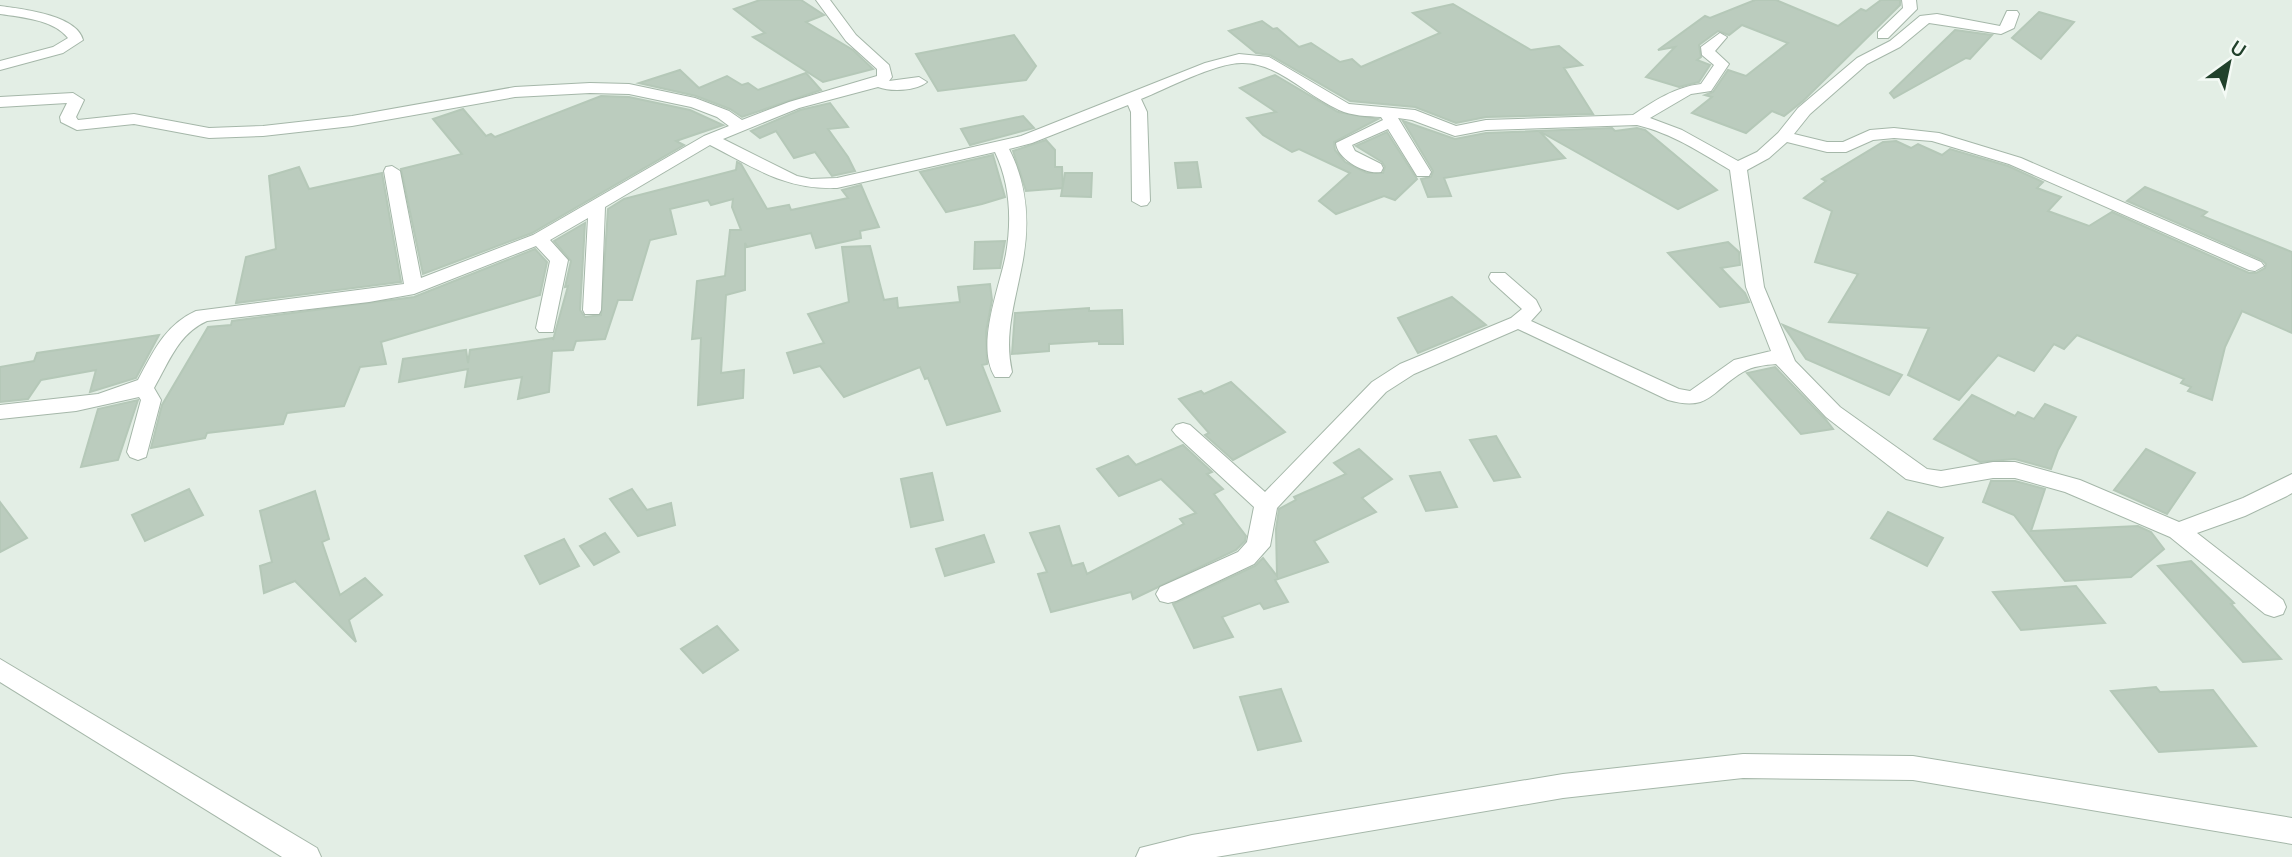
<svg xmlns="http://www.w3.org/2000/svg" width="2292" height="857" viewBox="0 0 2292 857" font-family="Manrope,sans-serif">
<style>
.building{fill:#bbccbe;stroke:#b5c8b8;stroke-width:2}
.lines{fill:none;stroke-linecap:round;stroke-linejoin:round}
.minor-casing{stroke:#a5b7a9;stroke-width:2}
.minor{fill:#fff;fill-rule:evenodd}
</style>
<rect width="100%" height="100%" fill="#e3eee5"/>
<g class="building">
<path d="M760,0H801L824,15L806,22L853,50L873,69L823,82L753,37L765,33L734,9Z"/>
<path d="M1755,0H1776L1838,26L1861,9L1866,11L1881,0H1900V5L1803,101L1784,116L1772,111L1746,133L1692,113L1712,97L1705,95L1713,92L1728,70L1746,76L1788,43L1742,25L1729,35L1718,31L1699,45L1701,57L1697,60L1710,65L1699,82L1679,87L1646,77L1675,47L1658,50L1705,16L1710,18Z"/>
<path d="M1453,4L1531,50L1559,46L1582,65L1564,68L1593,114L1486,117L1456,123L1415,107L1350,101L1270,55L1256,53L1229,31L1262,21L1273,29L1277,28L1299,47L1311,43L1340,62L1352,59L1361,67L1440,33L1413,13Z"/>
<path d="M2039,12L2074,22L2041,59L2012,38Z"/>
<path d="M1955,30L1992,35L1970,59L1966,58L1894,98L1890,93Z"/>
<path d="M1014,35L1036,66L1026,80L938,91L916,54Z"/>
<path d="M680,70L699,88L727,76L742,85L748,83L758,90L806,73L821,90L742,117L730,109L696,96L639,83Z"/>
<path d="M1275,75L1338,112L1378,119L1334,142L1335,150L1345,162L1367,173H1383L1385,167L1382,162L1356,146L1387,132L1417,179L1395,200L1384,196L1336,214L1319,201L1350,173L1299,149L1292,152L1263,135L1247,118L1276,112L1240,88Z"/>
<path d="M601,96L629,97L690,110L723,125L676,141L684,145L532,233L423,274L401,169L462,154L433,119L463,109L486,136L491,134L495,137Z"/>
<path d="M830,103L848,127L828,129L848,157L855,171L832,176L815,152L794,158L776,131L760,138L751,131L800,110Z"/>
<path d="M1023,116L1034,128L970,145L961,129Z"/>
<path d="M1403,121L1455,139L1486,133L1612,128L1615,131L1637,128L1645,130L1717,190L1678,209L1539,131L1565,158L1444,178L1451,196L1428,197L1421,179L1431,177L1433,171Z"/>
<path d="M1046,140L1055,150V167H1062L1063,188L1026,191L1013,151Z"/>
<path d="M1896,141L1911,148L1918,144L1942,155L1950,149L2008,166L2043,182L2037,188L2061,197L2048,211L2089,226L2112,212L2249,273H2256L2265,268L2266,264L2262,260L2127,201L2145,187L2207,212L2202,216L2292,252V333L2242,311L2225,347L2212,400L2188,391L2191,387L2181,383L2184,379L2077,335L2064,349L2054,344L2034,371L1998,355L1959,400L1908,375L1929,328L1829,322L1858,274L1815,262L1832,211L1804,198L1826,181L1822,179L1883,142Z"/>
<path d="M993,155L1005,197L982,204L946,212L920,172Z"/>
<path d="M737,162L741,164L767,209L789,205L791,210L848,198L842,190L861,185L879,227L860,231L861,238L816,248L811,233L747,247L745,243V290L726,295L721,373L744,370L743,398L698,405L701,338L692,339L697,281L725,276L730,230H741L732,207L733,199L711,205L708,200L670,209L676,234L650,240L632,300H618L605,339L576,341L573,350L552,351L549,392L518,399L522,377L465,387L468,369L399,382L403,359L466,350L468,363L470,350L553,338V340L568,286L565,287L571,261L554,241L585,223L580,310L585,317L601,315L608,209L624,199L736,170Z"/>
<path d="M1197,162L1201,187L1178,188L1175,163Z"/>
<path d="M299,167L309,189L382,173L401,282L236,303L246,257L276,249L269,176Z"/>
<path d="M1065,173H1092L1091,197L1061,196Z"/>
<path d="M1005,241L1000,268L974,269L975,242Z"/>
<path d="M1728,242L1739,252L1740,265L1721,268L1745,293L1749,302L1720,307L1668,253Z"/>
<path d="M870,246L884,300L897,298L898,308L960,302L958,287L990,284L992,300L986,332L987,364L982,365L1000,411L947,425L928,378L925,379L920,367L844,397L820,366L794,373L787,353L824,343L808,314L849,302L842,247Z"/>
<path d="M535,249L547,262L540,295L381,342L386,364L360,367L344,406L287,413L283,424L207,433L205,438L151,448L162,405L208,327L231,325L232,321L414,297Z"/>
<path d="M1452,297L1486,325L1418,353L1398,318Z"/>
<path d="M1089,308V311L1122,310L1123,344H1099V341L1049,344V351L1012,354L1015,313Z"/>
<path d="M1783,325L1902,375L1889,395L1806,359Z"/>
<path d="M159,335L136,378L90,392L96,370L41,380L28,399L0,402V367L34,361L37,353Z"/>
<path d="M1775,367L1826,420L1833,429L1801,434L1747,373Z"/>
<path d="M1231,382L1285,432L1233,460L1205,435L1209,433L1179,399L1201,391L1204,394Z"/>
<path d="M1972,395L2015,416L2018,412L2034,419L2045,404L2076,417L2058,450L2051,469L2015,459L1980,462L1934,439Z"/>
<path d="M138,400L118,460L81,467L98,409Z"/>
<path d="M1496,436L1520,477L1494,481L1470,440Z"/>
<path d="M1183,445L1212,472L1207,474L1223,489L1214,494L1246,536L1245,541L1236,550L1133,599L1131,592L1051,612L1038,574L1047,572L1030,533L1059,526L1072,566L1083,563L1087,574L1184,524L1180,519L1196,513L1161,479L1119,496L1097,469L1128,456L1136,465Z"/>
<path d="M1359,449L1392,479L1362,498L1376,512L1314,541L1328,562L1275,580L1288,602L1264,609L1260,603L1222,617L1233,637L1194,648L1173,604L1255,566L1263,558L1277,576L1276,529L1279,509L1296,500L1294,497L1346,474L1334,463Z"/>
<path d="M2146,449L2195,473L2167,514L2114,490Z"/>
<path d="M1440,472L1457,507L1426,511L1410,476Z"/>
<path d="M932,473L943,520L911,527L901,479Z"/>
<path d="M1991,481H2015L2045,489L2031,531L2138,526L2151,532L2164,549L2131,577L2065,581L2014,515L1983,502Z"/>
<path d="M189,489L203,515L145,541L132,515Z"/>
<path d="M632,489L647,510L671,503L675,525L638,536L610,499Z"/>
<path d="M315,491L329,539L322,542L340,595L365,578L382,595L349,620L356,642L295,581L264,593L260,566L272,562L260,511Z"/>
<path d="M0,502L27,538L0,552Z"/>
<path d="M1888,512L1943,538L1927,566L1871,538Z"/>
<path d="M605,533L619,552L594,565L580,546Z"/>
<path d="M984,535L994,562L945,576L936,549Z"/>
<path d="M564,539L579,566L540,584L525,556Z"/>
<path d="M2191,561L2234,603L2231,604L2281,659L2243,662L2158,566Z"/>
<path d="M2076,586L2105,623L2021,630L1993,592Z"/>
<path d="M717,626L738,650L703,673L681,649Z"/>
<path d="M2156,687L2160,692L2213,690L2256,746L2159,752L2111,691Z"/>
<path d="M1281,689L1301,741L1258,750L1240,697Z"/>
</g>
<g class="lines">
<defs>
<g id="minor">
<path d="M816,0H830L856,35L889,65L892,77L889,81L919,77L927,82C916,91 891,92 878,87L799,108L723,139L797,176L811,179L837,178L1021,136L1205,63L1239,54L1269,57L1349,104L1415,110L1456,126L1486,120L1633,115C1654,101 1675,87 1701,84L1714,65L1702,55L1701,47L1720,33L1727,37L1715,51L1729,64L1711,91L1691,94L1650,118L1682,130L1738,161L1757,152L1778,133L1798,108L1857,58L1890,41L1920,16L1937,14L2000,26L2007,11H2017L2019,14L2014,28L2001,34L1929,23L1900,47L1867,64L1810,114L1794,134L1827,142H1843L1870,130L1894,128L1939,133L2021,158L2261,262L2264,266L2255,271L2249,270L2009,164L1932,141L1894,138L1873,140L1846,152H1827L1787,142L1769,158L1747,170L1764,287L1795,361L1840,407L1927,469L1941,471L1993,462H2015L2080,480L2179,522L2243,498L2292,474V493L2287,496L2245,516L2197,533L2283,600L2286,607L2283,614L2274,617L2265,614L2170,537L2065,492L2015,478H1993L1941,487L1906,479L1826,417L1776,364C1765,365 1753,366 1743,372C1711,391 1710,412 1668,400L1518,329L1414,374L1386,392L1277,508L1270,546L1254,564L1176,601L1168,603L1160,601L1156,594L1160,587L1238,552L1247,542L1254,507L1176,435L1172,430L1176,425L1183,423L1190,425L1265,492L1372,382L1400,364L1511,318L1522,309L1491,281L1489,277L1491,273H1505L1536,300L1541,310L1531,321L1679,389L1690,391L1734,360L1771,351L1746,287L1730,170C1700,152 1671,133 1637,125L1486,130L1455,136L1412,120L1398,118L1431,172L1429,176H1417L1388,129L1352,145L1355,151L1381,164L1383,168L1381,172C1366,175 1337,159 1336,143L1383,120L1381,117C1367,116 1352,116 1339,110C1307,96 1278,63 1243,63C1217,62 1166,89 1141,99L1147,112L1150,201L1147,205L1141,206L1132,201L1131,112L1128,105L1032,143L1009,149C1029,188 1030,228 1021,270C1014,306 1004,336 1012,372L1009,377H995C975,345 1000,287 1006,254C1012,219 1010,184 995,152L837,188C785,190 755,168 710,145L605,207L601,310L599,314H585L583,310L588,218L550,240L568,260L553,332H539L536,328L550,261L536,246L414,294L369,302L207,321C178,334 169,362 154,388L161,400L146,457L138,460L130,457L127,452L141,400L139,397L76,411L0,419V405L98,394L138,380C153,352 165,325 196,311L404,284L384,171L386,167L392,166L400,171L421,278L533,235L704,136L729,126L717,117L691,107L629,94L590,93L515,97L352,126L263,136L209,138L134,124L77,130L61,122L60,117L67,103L0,107V97L73,93L84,100L76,117L78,120L134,114L209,128L263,126L352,116L515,87L590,83L629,84L695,98L729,111L742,120L789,102L877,76V69L846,41Z"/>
<path d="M1902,0H1916L1917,9L1888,38H1878V32L1903,8Z"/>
<path d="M0,6C22,9 77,15 83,40L63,53L0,70V61L53,47L68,38C54,20 22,17 0,14Z"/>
<path d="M0,659L317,848L321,857H282L0,682Z"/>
<path d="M1743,754L1913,756L2292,818V844L1913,780L1743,778L1563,798L1216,857H1136L1140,848L1192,835L1563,774Z"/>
</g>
</defs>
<use href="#minor" class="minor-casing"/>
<use href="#minor" class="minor"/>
</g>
<g transform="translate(2229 63) rotate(33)" stroke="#f4faf5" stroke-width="5" paint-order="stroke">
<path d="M0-5L12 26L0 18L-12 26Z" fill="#21412b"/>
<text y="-10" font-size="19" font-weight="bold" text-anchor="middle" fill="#21412b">U</text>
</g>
</svg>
